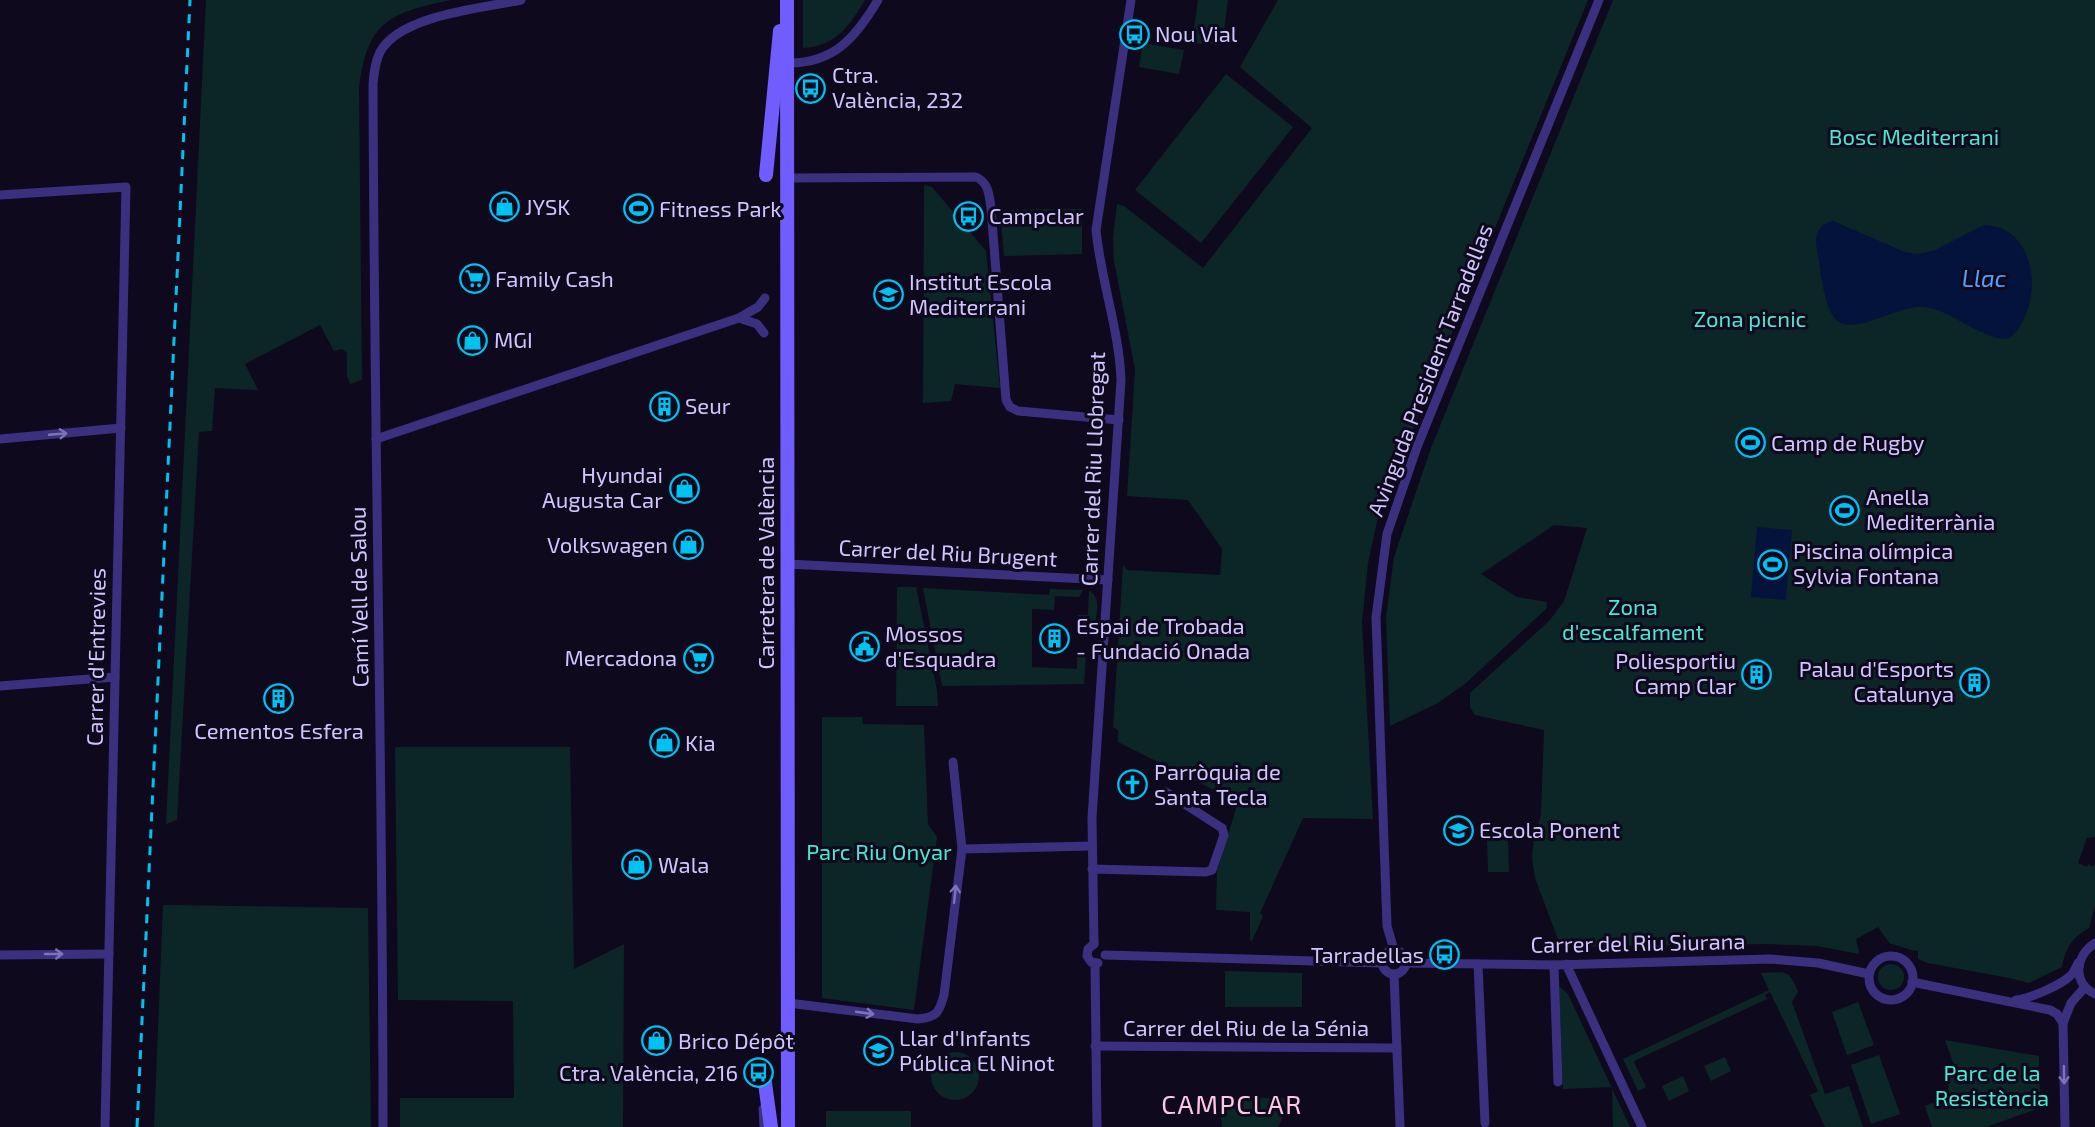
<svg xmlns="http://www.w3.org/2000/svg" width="2095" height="1127" viewBox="0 0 2095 1127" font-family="'Exo 2',sans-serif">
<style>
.green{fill:#0c2627}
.water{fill:#04133b}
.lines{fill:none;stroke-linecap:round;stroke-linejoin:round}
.minor{stroke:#3b3080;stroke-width:9}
.secondary{stroke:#705cff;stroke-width:14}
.rail{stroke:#00c2f0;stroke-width:3;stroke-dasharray:9 8;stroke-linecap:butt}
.oneway{stroke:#7e73b9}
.labels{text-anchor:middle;stroke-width:6;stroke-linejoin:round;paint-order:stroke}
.poi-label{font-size:22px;fill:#d1c5ff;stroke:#0f091d;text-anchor:start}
.park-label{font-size:22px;fill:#48e9d0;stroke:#0f091d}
.street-label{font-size:22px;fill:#d1c5ff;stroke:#0f091d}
.water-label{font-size:24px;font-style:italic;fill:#539fff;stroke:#0f091d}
.quarter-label{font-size:26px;letter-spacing:1.5px;fill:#ffc7e5;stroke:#0f091d}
</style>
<rect width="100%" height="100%" fill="#0f091d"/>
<g class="green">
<path d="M206,0H451C389,13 367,21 359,89L362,380L350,384L347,376V353L342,349L334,351L320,325L245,364L258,390L215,388L212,431L199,432L177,820L166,824Z"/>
<path d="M803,0H865C849,26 836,46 803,48Z"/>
<path d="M1198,0H1228L1222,45L1192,43Z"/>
<path d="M1278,0H1588L1379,512L1368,563L1362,622L1373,819L1303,818L1260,913L1263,916L1252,941L1250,940V912L1216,910L1217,871L1238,802L1118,742V730L1113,727L1123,565L1127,570L1220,575L1222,549L1188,500L1127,496L1135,369L1114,261L1113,237L1117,204L1124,206L1203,268L1312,128L1240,67Z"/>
<path d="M1613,0H2095V837L2087,838L2078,863L2087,867L2088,864L2092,867L2095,864V906L2089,928C2073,937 2065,948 2062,967L2029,983L2014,979L1928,963L1918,959V951C1908,950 1900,945 1890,944L1878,927L1856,939L1859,954L1817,946L1768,944L1567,947L1559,942L1535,878L1532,858L1534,837L1541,815L1544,730L1475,715L1470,707V693L1550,620L1564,601L1587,528L1554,525L1481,574L1517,597L1547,602L1546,609L1466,683L1438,703L1390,726L1386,617L1394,557L1431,448Z"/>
<path d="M1143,43L1184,50L1179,74L1139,67Z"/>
<path d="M1226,74L1293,127L1201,243L1135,190Z"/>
<path d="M924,185L932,187L986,251L1000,388L955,384L951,401L923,403Z"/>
<path d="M1082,209V254L1004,256L1000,210Z"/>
<path d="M897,587H916L937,690L938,706H896Z"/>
<path d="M923,588L1049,595L1050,589L1083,590L1079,597L1055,596L1054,610L1032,609V667L1077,669V653H1086L1084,684L942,686Z"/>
<path d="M1089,591C1102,597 1096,614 1095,626H1078V615H1088Z"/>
<path d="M822,717H862L863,724L924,725L928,824L937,837L914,1010L822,998Z"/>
<path d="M395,747H570L574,969L624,944L623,1127H400V1098H514L513,1001L398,1000Z"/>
<path d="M1508,839L1509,872H1488L1487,840Z"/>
<path d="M163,905L368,908L371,1127H154Z"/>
<circle cx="1891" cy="977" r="13"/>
<path d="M1225,971L1302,973V1007H1225Z"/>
<path d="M1761,973C1784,973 1789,967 1798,992L1792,1002L1825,1094L1849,1086L1863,1127H1825L1810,1095L1818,1091L1770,992L1765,995L1767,999L1636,1060L1634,1062L1646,1087L1638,1091L1623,1059L1769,990Z"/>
<path d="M1559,986L1568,994L1630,1127H1613L1612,1087L1563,1089Z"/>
<path d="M1858,1002L1874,1045L1847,1055L1832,1012Z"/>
<path d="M1945,1040L2039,1056V1066L2035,1068V1071L2039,1073L2040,1092L2036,1094L2035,1097L2040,1099V1109H2037L1986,1127H1932L1925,1106C1943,1099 1948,1097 1950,1077L1957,1074Z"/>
<circle cx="955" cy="1076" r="24"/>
<path d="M1879,1055L1900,1114L1871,1124L1851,1065Z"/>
<path d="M1725,1057L1731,1071L1711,1081L1704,1066Z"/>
<path d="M1683,1076L1689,1091L1669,1101L1662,1086Z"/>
<path d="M1204,1098H1293L1278,1127H1222C1222,1113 1217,1107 1204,1102Z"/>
<rect x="826" y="1111" width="85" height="16"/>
</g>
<g class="water">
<path d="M1833,221L1905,252L1918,254L1935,250L1984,225C2038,226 2046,305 2010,338C1990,345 1949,309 1925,307C1900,304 1859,334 1839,322C1823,313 1820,262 1816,244C1816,231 1821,223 1833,221Z"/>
<path d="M1757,527L1792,530L1786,600L1751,597Z"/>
</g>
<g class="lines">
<g class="minor">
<path d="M787,63C834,64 856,37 878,0"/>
<path d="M787,178L976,177C989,183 989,195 991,208L1006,400L1010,407L1018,411L1119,420"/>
<path d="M0,195L126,187L105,1127"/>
<path d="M764,333L757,324L739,318L758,307L765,298"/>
<path d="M0,439L121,428"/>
<path d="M376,439L739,318"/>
<path d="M787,564L1108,580"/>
<path d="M0,686L115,677"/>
<path d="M962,849L1092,846"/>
<path d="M1092,869L1206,872L1212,870L1224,835L1222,828L1166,792"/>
<path d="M2095,943C2075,956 2072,983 2095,994"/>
<path d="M1094,944L1092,818L1121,380C1119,329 1101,281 1096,230L1131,0"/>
<path d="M1094,944L1088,949L1087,956L1091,962L1098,963"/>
<path d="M1394,950L1387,926L1376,617L1387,534L1417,447L1599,0"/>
<circle cx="1394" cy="962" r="12"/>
<path d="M0,955L109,954"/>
<path d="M1105,955L1383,963"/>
<circle cx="1891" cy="978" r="22"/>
<path d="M1095,963L1097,1127"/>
<path d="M1406,963L1554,965L1770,959L1818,963L1869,974"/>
<path d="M1478,964L1485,1123"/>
<path d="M1566,964L1642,1127"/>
<path d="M1554,965L1558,1082"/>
<path d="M1394,974L1400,1127"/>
<path d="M1912,982L2050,1010L2057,1014L2063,1023"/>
<path d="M2016,1000C2029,999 2061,985 2070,976C2074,973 2076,967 2078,963"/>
<path d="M788,1003L918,1019C937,1017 939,1013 944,995L962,849L953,762"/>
<path d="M1095,1046L1397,1048"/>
<path d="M763,1109L764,1127"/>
<path d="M383,1127C383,779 374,432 373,84C374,73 375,62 380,52C400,15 483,8 521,0"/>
<path d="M2065,1127L2063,1023L2071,1003L2085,987"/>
</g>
<g class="secondary">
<path d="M787,0L788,1127"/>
<path d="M766,175L780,31"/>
<path d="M765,1083L771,1127"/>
</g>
<path class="rail" d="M137,1127L190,0"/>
</g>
<defs><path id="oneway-shaft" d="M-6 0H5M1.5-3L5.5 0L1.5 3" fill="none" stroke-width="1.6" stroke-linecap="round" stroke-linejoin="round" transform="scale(1.5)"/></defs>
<g class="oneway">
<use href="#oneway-shaft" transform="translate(58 434) rotate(-5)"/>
<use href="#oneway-shaft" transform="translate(955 894) rotate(-84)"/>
<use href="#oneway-shaft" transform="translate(54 954)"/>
<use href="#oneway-shaft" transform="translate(865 1013) rotate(8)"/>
<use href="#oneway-shaft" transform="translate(2064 1075) rotate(89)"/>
</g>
<defs>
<symbol id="bus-ring" viewBox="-11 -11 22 22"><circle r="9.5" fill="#0f091d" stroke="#00c2f0" stroke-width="1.5"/><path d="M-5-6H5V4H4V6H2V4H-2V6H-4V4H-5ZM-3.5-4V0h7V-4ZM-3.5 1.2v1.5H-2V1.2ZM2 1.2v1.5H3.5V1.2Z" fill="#00c2f0"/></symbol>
<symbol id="shop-ring" viewBox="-11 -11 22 22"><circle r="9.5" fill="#0f091d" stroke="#00c2f0" stroke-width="1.5"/><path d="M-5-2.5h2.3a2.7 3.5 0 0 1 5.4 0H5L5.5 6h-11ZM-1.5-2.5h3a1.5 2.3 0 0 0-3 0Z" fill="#00c2f0"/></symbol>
<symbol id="stadium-ring" viewBox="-11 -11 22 22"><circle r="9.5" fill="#0f091d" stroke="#00c2f0" stroke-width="1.5"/><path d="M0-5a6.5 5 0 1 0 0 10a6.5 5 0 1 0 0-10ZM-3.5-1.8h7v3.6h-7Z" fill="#00c2f0"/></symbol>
<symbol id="supermarket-ring" viewBox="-11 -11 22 22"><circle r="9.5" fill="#0f091d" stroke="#00c2f0" stroke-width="1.5"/><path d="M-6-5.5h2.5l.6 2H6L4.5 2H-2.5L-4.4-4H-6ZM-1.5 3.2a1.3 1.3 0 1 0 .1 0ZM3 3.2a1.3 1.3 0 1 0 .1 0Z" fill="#00c2f0"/></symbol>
<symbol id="school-ring" viewBox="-11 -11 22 22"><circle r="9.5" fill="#0f091d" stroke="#00c2f0" stroke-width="1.5"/><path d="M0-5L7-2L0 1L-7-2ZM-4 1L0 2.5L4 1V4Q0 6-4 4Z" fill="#00c2f0"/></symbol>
<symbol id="building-ring" viewBox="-11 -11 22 22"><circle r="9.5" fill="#0f091d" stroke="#00c2f0" stroke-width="1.5"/><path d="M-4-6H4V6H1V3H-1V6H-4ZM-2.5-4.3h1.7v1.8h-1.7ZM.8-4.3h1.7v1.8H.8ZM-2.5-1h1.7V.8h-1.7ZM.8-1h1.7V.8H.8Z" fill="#00c2f0"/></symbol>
<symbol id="civic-ring" viewBox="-11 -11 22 22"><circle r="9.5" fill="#0f091d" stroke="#00c2f0" stroke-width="1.5"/><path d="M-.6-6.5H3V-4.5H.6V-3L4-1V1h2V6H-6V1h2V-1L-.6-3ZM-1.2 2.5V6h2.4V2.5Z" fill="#00c2f0"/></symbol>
<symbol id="church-ring" viewBox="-11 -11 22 22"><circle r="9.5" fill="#0f091d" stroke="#00c2f0" stroke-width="1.5"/><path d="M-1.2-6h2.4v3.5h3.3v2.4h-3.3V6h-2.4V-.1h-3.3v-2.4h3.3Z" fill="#00c2f0"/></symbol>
</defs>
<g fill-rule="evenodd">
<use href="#bus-ring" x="1118" y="18" width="33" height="33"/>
<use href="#bus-ring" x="794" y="72" width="33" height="33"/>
<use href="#shop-ring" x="488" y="190" width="33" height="33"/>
<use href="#stadium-ring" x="622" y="192" width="33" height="33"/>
<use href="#bus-ring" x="952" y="200" width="33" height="33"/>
<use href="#supermarket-ring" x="458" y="262" width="33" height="33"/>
<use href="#school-ring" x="872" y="278" width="33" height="33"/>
<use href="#shop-ring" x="456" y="324" width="33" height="33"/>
<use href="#building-ring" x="648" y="390" width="33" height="33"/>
<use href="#stadium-ring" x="1734" y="426" width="33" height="33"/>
<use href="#shop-ring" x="668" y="472" width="33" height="33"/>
<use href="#stadium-ring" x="1828" y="494" width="33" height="33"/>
<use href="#shop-ring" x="672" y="528" width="33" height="33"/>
<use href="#stadium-ring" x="1756" y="548" width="33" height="33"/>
<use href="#building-ring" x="1038" y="622" width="33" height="33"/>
<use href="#civic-ring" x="848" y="630" width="33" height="33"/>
<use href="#supermarket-ring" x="682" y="642" width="33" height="33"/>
<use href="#building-ring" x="1740" y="658" width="33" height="33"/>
<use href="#building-ring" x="1958" y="666" width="33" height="33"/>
<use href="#building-ring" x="262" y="682" width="33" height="33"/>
<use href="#shop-ring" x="648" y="726" width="33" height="33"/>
<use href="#church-ring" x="1116" y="768" width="33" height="33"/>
<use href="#school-ring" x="1442" y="814" width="33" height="33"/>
<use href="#shop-ring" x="620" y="848" width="33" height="33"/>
<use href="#bus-ring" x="1428" y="938" width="33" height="33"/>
<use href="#shop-ring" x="640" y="1024" width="33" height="33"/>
<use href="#school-ring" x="862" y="1034" width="33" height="33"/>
<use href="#bus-ring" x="742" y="1056" width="33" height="33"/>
</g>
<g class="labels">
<g class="poi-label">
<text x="1155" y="42">Nou Vial</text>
<text x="832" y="83">Ctra.<tspan x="832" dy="25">València, 232</tspan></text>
<text x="525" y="215">JYSK</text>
<text x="659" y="217">Fitness Park</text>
<text x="989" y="224">Campclar</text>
<text x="495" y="287">Family Cash</text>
<text x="909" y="290">Institut Escola<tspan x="909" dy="25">Mediterrani</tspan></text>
<text x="494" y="348">MGI</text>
<text x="685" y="414">Seur</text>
<text x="1771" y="451">Camp de Rugby</text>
<text x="663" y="483" text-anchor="end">Hyundai<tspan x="663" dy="25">Augusta Car</tspan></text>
<text x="1866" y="505">Anella<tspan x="1866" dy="25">Mediterrània</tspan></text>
<text x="668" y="553" text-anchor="end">Volkswagen</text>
<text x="1793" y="559">Piscina olímpica<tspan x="1793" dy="25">Sylvia Fontana</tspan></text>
<text x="1076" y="634">Espai de Trobada<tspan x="1076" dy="25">- Fundació Onada</tspan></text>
<text x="885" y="642">Mossos<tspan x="885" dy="25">d'Esquadra</tspan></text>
<text x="677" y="666" text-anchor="end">Mercadona</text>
<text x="1736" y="669" text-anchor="end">Poliesportiu<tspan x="1736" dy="25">Camp Clar</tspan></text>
<text x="1954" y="677" text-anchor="end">Palau d'Esports<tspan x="1954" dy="25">Catalunya</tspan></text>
<text x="279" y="739" text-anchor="middle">Cementos Esfera</text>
<text x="685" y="751">Kia</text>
<text x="1154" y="780">Parròquia de<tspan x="1154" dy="25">Santa Tecla</tspan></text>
<text x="1479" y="838">Escola Ponent</text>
<text x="658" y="873">Wala</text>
<text x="1424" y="963" text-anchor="end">Tarradellas</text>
<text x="899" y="1046">Llar d'Infants<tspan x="899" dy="25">Pública El Ninot</tspan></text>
<text x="678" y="1049">Brico Dépôt</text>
<text x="738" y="1081" text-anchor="end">Ctra. València, 216</text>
</g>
<g class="park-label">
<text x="1914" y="145">Bosc Mediterrani</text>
<text x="1750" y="327">Zona picnic</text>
<text x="1633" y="615">Zona<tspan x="1633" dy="25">d'escalfament</tspan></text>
<text x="879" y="860">Parc Riu Onyar</text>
<text x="1992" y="1081">Parc de la<tspan x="1992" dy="25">Resistència</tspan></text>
</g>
<g class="street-label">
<text transform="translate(1430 370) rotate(-69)" y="8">Avinguda President Tarradellas</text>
<text transform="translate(1093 469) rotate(-88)" y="8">Carrer del Riu Llobregat</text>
<text transform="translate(948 553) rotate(3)" y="8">Carrer del Riu Brugent</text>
<text transform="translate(766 563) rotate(-90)" y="8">Carretera de València</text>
<text transform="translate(359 597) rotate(-91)" y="8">Camí Vell de Salou</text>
<text transform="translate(96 657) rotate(-89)" y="8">Carrer d'Entrevies</text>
<text transform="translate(1638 943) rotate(-1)" y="8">Carrer del Riu Siurana</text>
<text x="1246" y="1036">Carrer del Riu de la Sénia</text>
</g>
<g class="water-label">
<text x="1984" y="287">Llac</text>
</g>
<g class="quarter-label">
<text x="1232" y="1114">CAMPCLAR</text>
</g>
</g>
</svg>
